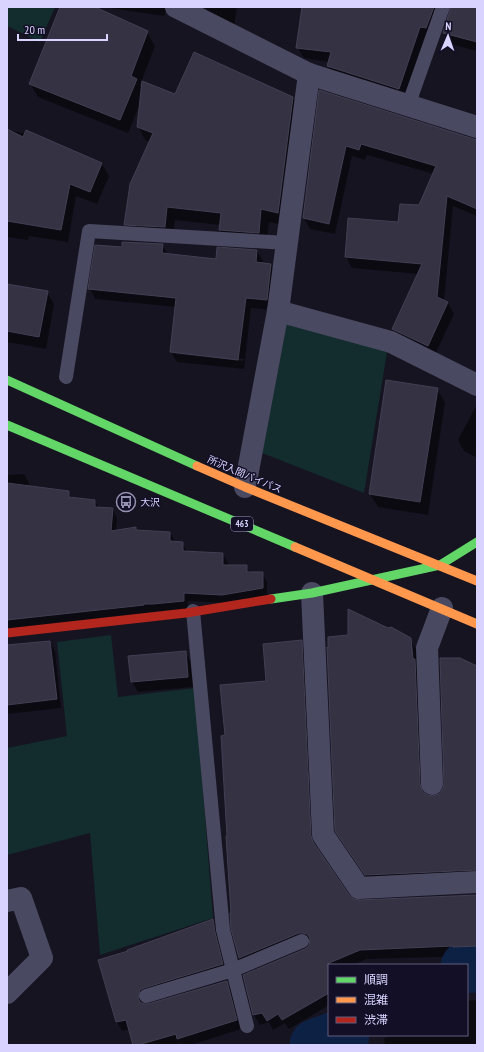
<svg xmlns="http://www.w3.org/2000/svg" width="484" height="1052" viewBox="0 0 484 1052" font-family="'PT Sans Narrow','Noto Sans JP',sans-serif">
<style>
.green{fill:#132c2d}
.shadow{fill:#0007;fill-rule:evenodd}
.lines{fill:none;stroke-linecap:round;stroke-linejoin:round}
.river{stroke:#0d2144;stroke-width:53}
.building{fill:#343243;stroke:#433f54}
.lane{stroke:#4a4962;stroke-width:14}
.street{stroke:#4a4962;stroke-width:22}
.fast{stroke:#63d668;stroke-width:9}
.slow{stroke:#ff974d;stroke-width:9}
.jam{stroke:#b3261e;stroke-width:9}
.labels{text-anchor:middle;stroke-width:3;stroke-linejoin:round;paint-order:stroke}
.shield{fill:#130f26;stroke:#9e99be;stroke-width:1}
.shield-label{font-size:9px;font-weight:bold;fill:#d9d4ff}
.street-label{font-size:10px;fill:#d9d4ff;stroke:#130f26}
.poi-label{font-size:10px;fill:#d9d4ff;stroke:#130f26;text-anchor:start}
</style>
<rect width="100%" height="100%" fill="#161421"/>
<g class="green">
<path d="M7,7H55L40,42L7,26Z"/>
<path d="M282,321L388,346L364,493L257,451Z"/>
<path d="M111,635L118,697L195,688L213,918L100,955L90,833L7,855V748L67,736L57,642Z"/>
</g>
<g class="shadow">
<path d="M61,7H92L147,32L155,46L140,85L142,89L175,95L293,98L301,111L286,226L269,222L266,246L228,244L220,230V225L175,220L172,240L133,238L125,224L150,142L145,140L138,126L140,104L128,133L38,97L30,83Z"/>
<path d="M103,7H167L164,16Z"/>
<path d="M205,7H237L234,27L211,18Z"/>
<path d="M303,7H477V51L450,44L444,33L452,10L447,9L405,100L334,77L328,66L329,62L304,58L298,48Z"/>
<path d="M320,92L477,141V216L453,206L444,301L448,303L454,314L434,357L399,340L393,329L419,274L352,268L346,257L399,223L420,206L434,174L367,155L365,160L352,156L335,234L310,229L304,218Z"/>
<path d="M7,130L34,135L102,164L109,176L97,204L76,196L68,242L29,236L28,240L7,237Z"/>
<path d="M162,245L168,255L217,260L257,251L263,261L262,264L270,265L276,274L272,310L251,308L244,369L177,362L171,352L176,307L95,299L90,289L123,248ZM176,352L244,359L243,361L176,354Z"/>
<path d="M7,285L47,292L54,304L46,349L7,342Z"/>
<path d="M437,389L445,402L428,515L378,507L370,494Z"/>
<path d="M477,404V458L464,451L458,440Z"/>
<path d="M24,474L29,483V487L69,492L72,499L95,501L99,508L112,509L117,518L116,532L135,528L137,531L170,533L175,541L182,543L187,552L223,554L228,563V566H246L250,573H262L267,582V597L227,603L188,601V609L7,631V475Z"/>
<path d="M410,639L416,649L418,666L420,670L425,795L433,797L440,795L444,790L477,667V879L372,885L342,841Z"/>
<path d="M301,641L307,651L316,847L348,896L353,900L359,901L477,896V956L366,959L353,965H329V1005L289,1029L285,1023L273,1030L269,1022L260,1025L254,1015L244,976L306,950L310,946V943H305L245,968L240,958L232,928L228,837L226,736L267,682Z"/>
<path d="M50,642L55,651L61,708L7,714V646Z"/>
<path d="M185,652L191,662L193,687L138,692L132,682L130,657Z"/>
<path d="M213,921L218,929L227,973L148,997L142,1005H149L226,982L232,991L241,1029L191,1045H182L181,1043L174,1045H134L129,1029L122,1031L117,1022L129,952Z"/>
<path d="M477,1000V1045H385L384,1038L388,1037V1035H467V1001Z"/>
</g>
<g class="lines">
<g class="river">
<path d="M467,967L477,966"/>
<path d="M316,1045L343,1035"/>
</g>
</g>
<g class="building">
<path d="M60,7H95L148,31L131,76L137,79L120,120L29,84Z"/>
<path d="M302,7H434L426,28L420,27L399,89L327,66L331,52L296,48Z"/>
<path d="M451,7H477V42L443,33Z"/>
<path d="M194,52L293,97L278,213L261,209L259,233L219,230L221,213L167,207L165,227L124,225L130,184L153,133L137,127L142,81L175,94Z"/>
<path d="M319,90L477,140V209L447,196L437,297L448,302L428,346L392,329L422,264L345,257L348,218L398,222L400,204L419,205L436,166L361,144L359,150L346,146L329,224L303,218Z"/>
<path d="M7,129L23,137L26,130L102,163L90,192L70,184L61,230L7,221Z"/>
<path d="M122,242L163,244L162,253L216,259L217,247L257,250L256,262L271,264L267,300L246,298L238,360L170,352L176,298L88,289L95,245L122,247Z"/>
<path d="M7,284L48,291L39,337L7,331Z"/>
<path d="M386,380L438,388L420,502L369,494Z"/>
<path d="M7,483L69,491V497L95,500V507L113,508L111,531L136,527V530L170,532V541L183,542V551L223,553V565H247V572H263V588L222,595L184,593V601L153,604H144V605L7,620Z"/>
<path d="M348,609L388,628L391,627L411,638L413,659H415L420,784L422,791L427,795L433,796L439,794L443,789L444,784L440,658H460L477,666V870L365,875L335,831L327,647L328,648V637L348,635Z"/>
<path d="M302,640L311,836L313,842L349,895L354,899L360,900L477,895V946L453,947V946L360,950L329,963V993L282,1020L278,1014L267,1021L262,1013L253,1015L243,975L305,949L309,946L310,938L307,934L303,933H299L239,958L231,929L230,913H231L226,836H227L221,736L225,735L220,685L266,681L263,644Z"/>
<path d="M50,641L57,699L7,705V645Z"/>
<path d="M186,651L188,677L131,682L128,656Z"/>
<path d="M213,919L215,932L223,964L144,988L140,990L138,998L140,1002L144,1004H148L227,981L237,1020L177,1039L176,1034L138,1045H133L126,1020L116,1022L98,960L128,951L127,950Z"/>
</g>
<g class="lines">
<g class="lane">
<path d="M408,106L443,7"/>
<path d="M66,377L89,231L287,243"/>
<path d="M193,611L223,930L247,1026"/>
<path d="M146,996L233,970L302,941"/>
</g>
<g class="street">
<path d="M176,7L309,74L477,127"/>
<path d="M278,311L391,342L477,385"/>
<path d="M245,487L278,311L309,74"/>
<path d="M312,593L323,835L359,888L477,882"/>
<path d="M432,784L427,648L442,608"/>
<path d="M7,901L21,898L42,958L7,993"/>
</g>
<g class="fast">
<path d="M7,380L197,466"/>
<path d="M7,425L295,547"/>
<path d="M271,599L312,593L440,565L477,542"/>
</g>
<g class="slow">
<path d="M197,466L245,487L477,581"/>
<path d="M295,547L477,624"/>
</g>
<path class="jam" d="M7,633L186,613L271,599"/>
</g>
<defs>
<symbol id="bus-ring" viewBox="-11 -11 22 22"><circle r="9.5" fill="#130f26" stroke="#9591b1" stroke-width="1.5"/><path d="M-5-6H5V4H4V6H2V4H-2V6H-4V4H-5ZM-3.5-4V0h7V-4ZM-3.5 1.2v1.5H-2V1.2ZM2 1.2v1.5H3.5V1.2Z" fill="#9591b1"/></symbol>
</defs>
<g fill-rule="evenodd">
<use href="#bus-ring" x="115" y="491" width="22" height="22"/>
</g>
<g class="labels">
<rect class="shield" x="231" y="517" width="22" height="14" rx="3"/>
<g class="shield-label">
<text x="242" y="527">463</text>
</g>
<g class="street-label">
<text transform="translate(245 474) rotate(23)" y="4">所沢入間バイパス</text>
</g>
<g class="poi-label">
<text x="140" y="506">大沢</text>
</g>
</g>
<rect width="484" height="1052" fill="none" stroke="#d9d4ff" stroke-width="16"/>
<rect x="328" y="964" width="140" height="72" fill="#130f26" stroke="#625e7d"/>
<rect x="336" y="977" width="20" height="6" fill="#63d668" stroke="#625e7d"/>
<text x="364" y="984" font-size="12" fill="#d9d4ff">順調</text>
<rect x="336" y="997" width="20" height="6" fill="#ff974d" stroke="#625e7d"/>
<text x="364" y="1004" font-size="12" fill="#d9d4ff">混雑</text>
<rect x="336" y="1017" width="20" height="6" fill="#b3261e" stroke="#625e7d"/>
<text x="364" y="1024" font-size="12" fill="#d9d4ff">渋滞</text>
<g transform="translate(448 36) rotate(2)" stroke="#130f26" stroke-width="3" paint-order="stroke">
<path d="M0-3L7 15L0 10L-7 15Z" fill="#d9d4ff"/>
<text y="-6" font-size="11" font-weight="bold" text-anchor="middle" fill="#d9d4ff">N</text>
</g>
<path d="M18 34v6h89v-6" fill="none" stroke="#d9d4ff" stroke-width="2"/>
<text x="24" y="34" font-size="12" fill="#d9d4ff" stroke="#130f26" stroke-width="3" paint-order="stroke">20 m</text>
</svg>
